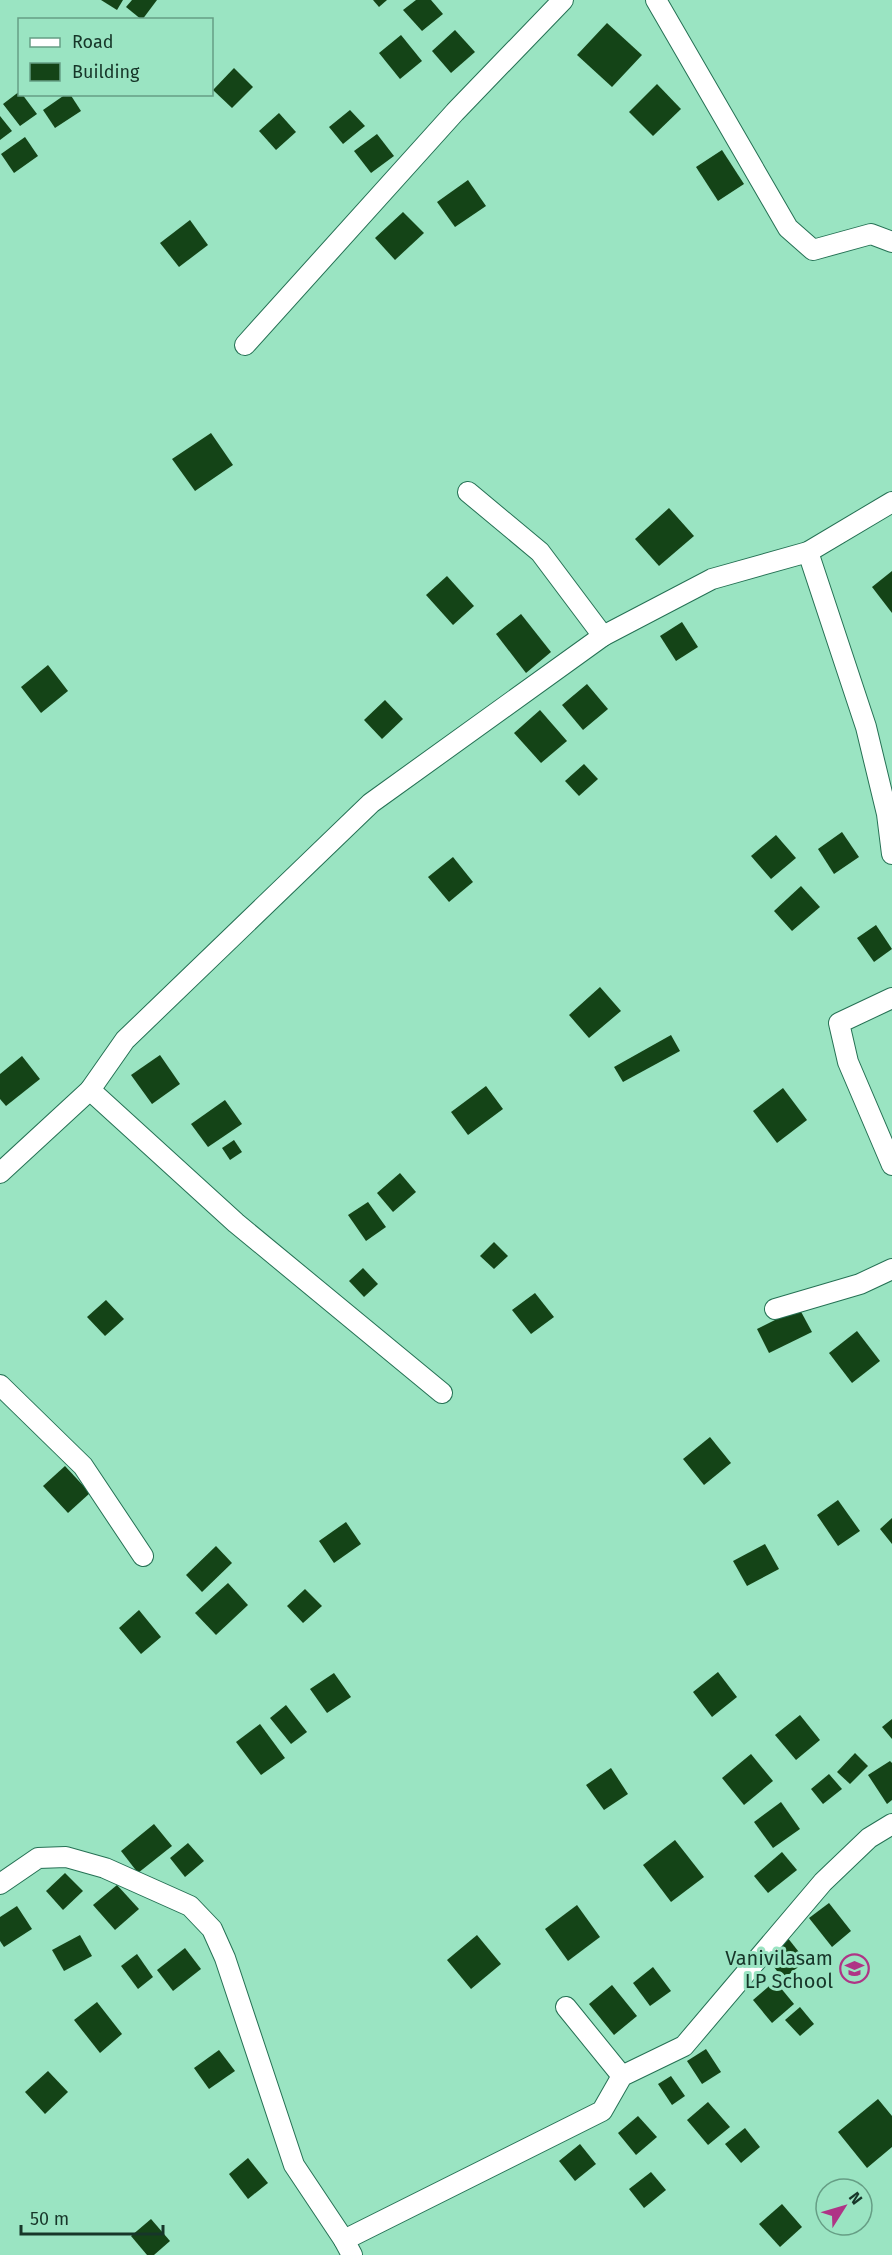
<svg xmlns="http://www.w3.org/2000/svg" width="892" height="2255" viewBox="0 0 892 2255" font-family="'Fira Sans',sans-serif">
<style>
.building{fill:#144417}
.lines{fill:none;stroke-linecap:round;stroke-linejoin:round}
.minor-casing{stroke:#257154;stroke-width:22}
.minor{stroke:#fff;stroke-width:20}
.labels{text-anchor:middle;stroke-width:6;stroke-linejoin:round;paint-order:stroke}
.poi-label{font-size:20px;fill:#173629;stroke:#9ae4c2;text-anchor:end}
</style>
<rect width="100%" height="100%" fill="#9ae4c2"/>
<g class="building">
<path d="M101,0H123L117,10Z"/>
<path d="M132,0H157L142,20L126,7Z"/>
<path d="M373,0H387L379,7Z"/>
<path d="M416,0H431L443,14L422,31L403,10Z"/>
<path d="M607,23L642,55L612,87L577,55Z"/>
<path d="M455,30L475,52L451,73L432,51Z"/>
<path d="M401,35L422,61L400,79L379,53Z"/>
<path d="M234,68L253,87L232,108L213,90Z"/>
<path d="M657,84L681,109L653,136L629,112Z"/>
<path d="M20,91V94H22L37,114L20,126L3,104Z"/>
<path d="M66,94H70L81,111L55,128L43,110Z"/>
<path d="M350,110L365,126L343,144L329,127Z"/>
<path d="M279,113L296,132L276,150L259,131Z"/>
<path d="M0,116L12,131L0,140Z"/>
<path d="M377,134L394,156L371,173L354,151Z"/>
<path d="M25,137L38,156L14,173L1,154Z"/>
<path d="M722,150L744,184L718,201L696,167Z"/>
<path d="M468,180L486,206L455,227L437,202Z"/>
<path d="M403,212L424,233L395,260L375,238Z"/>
<path d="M190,220L208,245L179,267L160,243Z"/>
<path d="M211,433L233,465L195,491L172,459Z"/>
<path d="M669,508L694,536L659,566L635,539Z"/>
<path d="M892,571V613L872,587Z"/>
<path d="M447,576L474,606L453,625L426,595Z"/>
<path d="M521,614L551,652L526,673L496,634Z"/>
<path d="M682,622L698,647L676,661L660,636Z"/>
<path d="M48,665L68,691L41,713L21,687Z"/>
<path d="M587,684L608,709L583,730L562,705Z"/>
<path d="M385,700L403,719L382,739L364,720Z"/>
<path d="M540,710L567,741L541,763L514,733Z"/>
<path d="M584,764L598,779L579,796L565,781Z"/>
<path d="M842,832L859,857L834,874L818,849Z"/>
<path d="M776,835L796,858L771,879L751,856Z"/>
<path d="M453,857L473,882L449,902L428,877Z"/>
<path d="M801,886L820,907L792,931L774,911Z"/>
<path d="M876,925L892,949L874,962L857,938Z"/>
<path d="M600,987L621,1011L589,1038L569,1015Z"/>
<path d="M671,1035L680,1051L623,1082L614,1067Z"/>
<path d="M160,1055L180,1084L152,1104L131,1075Z"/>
<path d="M22,1056L40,1079L6,1106L0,1099V1074Z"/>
<path d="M486,1086L503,1109L468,1135L451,1112Z"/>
<path d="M783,1088L807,1120L777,1143L753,1111Z"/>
<path d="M225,1100L242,1124L208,1147L191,1124Z"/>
<path d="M234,1140L242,1152L230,1160L222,1148Z"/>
<path d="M400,1173L416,1192L393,1212L377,1193Z"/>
<path d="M368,1202L386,1227L366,1241L348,1215Z"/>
<path d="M494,1242L508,1256L494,1269L480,1256Z"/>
<path d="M363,1268L378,1284L364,1297L349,1281Z"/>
<path d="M535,1293L554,1317L531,1334L512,1310Z"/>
<path d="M106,1300L124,1319L105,1336L87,1317Z"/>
<path d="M799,1308L812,1332L769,1353L757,1329Z"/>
<path d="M857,1331L880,1361L852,1383L829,1353Z"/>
<path d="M710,1437L731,1463L704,1485L683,1459Z"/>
<path d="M65,1466L90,1493L68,1513L43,1486Z"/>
<path d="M838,1500L860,1531L838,1546L817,1515Z"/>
<path d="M892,1518V1544L880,1529Z"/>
<path d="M346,1522L361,1544L334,1563L319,1541Z"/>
<path d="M765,1544L779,1569L747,1586L733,1561Z"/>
<path d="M216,1546L232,1563L202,1592L186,1575Z"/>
<path d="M228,1583L248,1605L216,1635L195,1613Z"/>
<path d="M305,1589L322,1606L303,1623L287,1606Z"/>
<path d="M139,1610L161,1637L141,1654L119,1628Z"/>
<path d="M718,1672L737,1697L712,1717L693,1692Z"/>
<path d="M334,1673L351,1697L327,1713L310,1689Z"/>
<path d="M286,1705L307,1732L291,1744L270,1718Z"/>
<path d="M800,1715L820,1740L796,1760L775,1735Z"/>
<path d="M892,1719V1739L882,1727Z"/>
<path d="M260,1724L285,1758L261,1775L236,1742Z"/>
<path d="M855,1753L868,1766L850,1784L837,1772Z"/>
<path d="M751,1754L773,1781L744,1805L722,1778Z"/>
<path d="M890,1761L892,1763V1800L887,1804L868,1775Z"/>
<path d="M611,1768L628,1794L604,1810L586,1785Z"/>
<path d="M829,1774L842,1789L823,1804L811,1789Z"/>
<path d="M781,1802L800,1829L773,1848L754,1822Z"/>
<path d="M154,1824L172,1846L138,1873L121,1851Z"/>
<path d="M675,1840L704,1877L671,1902L643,1865Z"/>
<path d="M188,1843L204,1861L185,1877L170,1858Z"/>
<path d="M782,1852L797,1870L768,1893L754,1876Z"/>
<path d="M65,1873L83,1891L63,1910L46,1891Z"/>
<path d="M117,1885L139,1909L115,1930L93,1905Z"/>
<path d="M829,1903L851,1931L832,1947L809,1918Z"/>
<path d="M577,1905L600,1937L568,1961L545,1929Z"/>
<path d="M17,1906L32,1929L4,1947L0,1941V1917Z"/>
<path d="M80,1935L92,1956L64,1971L52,1950Z"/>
<path d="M477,1935L501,1964L471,1989L447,1960Z"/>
<path d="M787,1937L806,1961L783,1979L765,1955Z"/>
<path d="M185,1948L201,1969L173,1991L157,1970Z"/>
<path d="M137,1954L153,1977L138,1989L121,1966Z"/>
<path d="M653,1967L671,1991L650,2006L633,1983Z"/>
<path d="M775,1981L794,2004L772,2023L753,2000Z"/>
<path d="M612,1985L637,2016L614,2035L589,2004Z"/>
<path d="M97,2002L122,2034L100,2053L74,2020Z"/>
<path d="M800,2007L814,2024L800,2036L785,2020Z"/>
<path d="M706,2049L721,2072L702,2084L687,2061Z"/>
<path d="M219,2050L235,2071L209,2089L194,2068Z"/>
<path d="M48,2071L68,2092L45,2114L25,2092Z"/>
<path d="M671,2076L685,2096L672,2105L658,2084Z"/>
<path d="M878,2099L892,2116V2147L867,2168L838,2132Z"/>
<path d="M708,2102L730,2127L708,2145L687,2120Z"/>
<path d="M638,2116L657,2137L636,2155L618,2133Z"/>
<path d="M745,2128L760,2147L741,2163L725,2144Z"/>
<path d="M580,2144L596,2164L575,2181L559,2161Z"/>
<path d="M248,2158L268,2183L248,2199L229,2174Z"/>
<path d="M651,2172L666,2190L644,2208L629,2189Z"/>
<path d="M782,2204L802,2227L780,2247L759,2224Z"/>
<path d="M151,2219L170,2241L154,2255H147L131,2236Z"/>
</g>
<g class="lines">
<defs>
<g id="minor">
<path d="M656,0L788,228L813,250L871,234L892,242"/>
<path d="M245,345L455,112L563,0"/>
<path d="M468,492L540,552L603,636"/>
<path d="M808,552L866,727L887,814L892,854"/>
<path d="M892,998L839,1023L848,1062L892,1165"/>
<path d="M90,1090L236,1223L442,1393"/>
<path d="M0,1173L90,1090L125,1040L371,803L603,636L712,579L808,552L892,502"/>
<path d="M775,1309L860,1284L892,1269"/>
<path d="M0,1385L83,1466L143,1556"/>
<path d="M0,1884L38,1858L66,1857L105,1868L190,1906L212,1929L225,1958L294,2165L344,2240"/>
<path d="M566,2007L622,2076"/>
<path d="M352,2255L344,2240L602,2111L622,2076L684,2046L823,1882L869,1838L892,1824"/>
</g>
</defs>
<use href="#minor" class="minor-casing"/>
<use href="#minor" class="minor"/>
</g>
<defs>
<symbol id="school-ring" viewBox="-11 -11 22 22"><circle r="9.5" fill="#9ae4c2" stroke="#af3486" stroke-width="1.5"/><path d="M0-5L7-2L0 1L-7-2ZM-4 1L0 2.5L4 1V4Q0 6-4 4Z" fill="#af3486"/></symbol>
</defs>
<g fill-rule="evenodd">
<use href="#school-ring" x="838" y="1952" width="33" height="33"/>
</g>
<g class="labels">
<g class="poi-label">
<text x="833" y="1965">Vanivilasam<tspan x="833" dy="23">LP School</tspan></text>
</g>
</g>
<rect x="18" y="18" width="195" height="78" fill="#9ae4c2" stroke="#669e85" stroke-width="1.5"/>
<rect x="30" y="38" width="30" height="9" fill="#ffffff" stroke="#669e85" stroke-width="1.5"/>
<text x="72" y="48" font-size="18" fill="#173629">Road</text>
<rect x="30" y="63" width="30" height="18" fill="#144417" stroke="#669e85" stroke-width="1.5"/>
<text x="72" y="78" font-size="18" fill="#173629">Building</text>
<g transform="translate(844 2207) rotate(53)"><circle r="28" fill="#9ae4c2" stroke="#669e85" stroke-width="1.5"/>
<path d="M0-4.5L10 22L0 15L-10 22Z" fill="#af3486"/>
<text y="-9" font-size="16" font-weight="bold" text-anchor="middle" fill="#173629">N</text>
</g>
<path d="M21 2225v9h142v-9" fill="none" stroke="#173629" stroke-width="3"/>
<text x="30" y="2225" font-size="18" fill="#173629" stroke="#9ae4c2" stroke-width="4.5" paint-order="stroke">50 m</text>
</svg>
